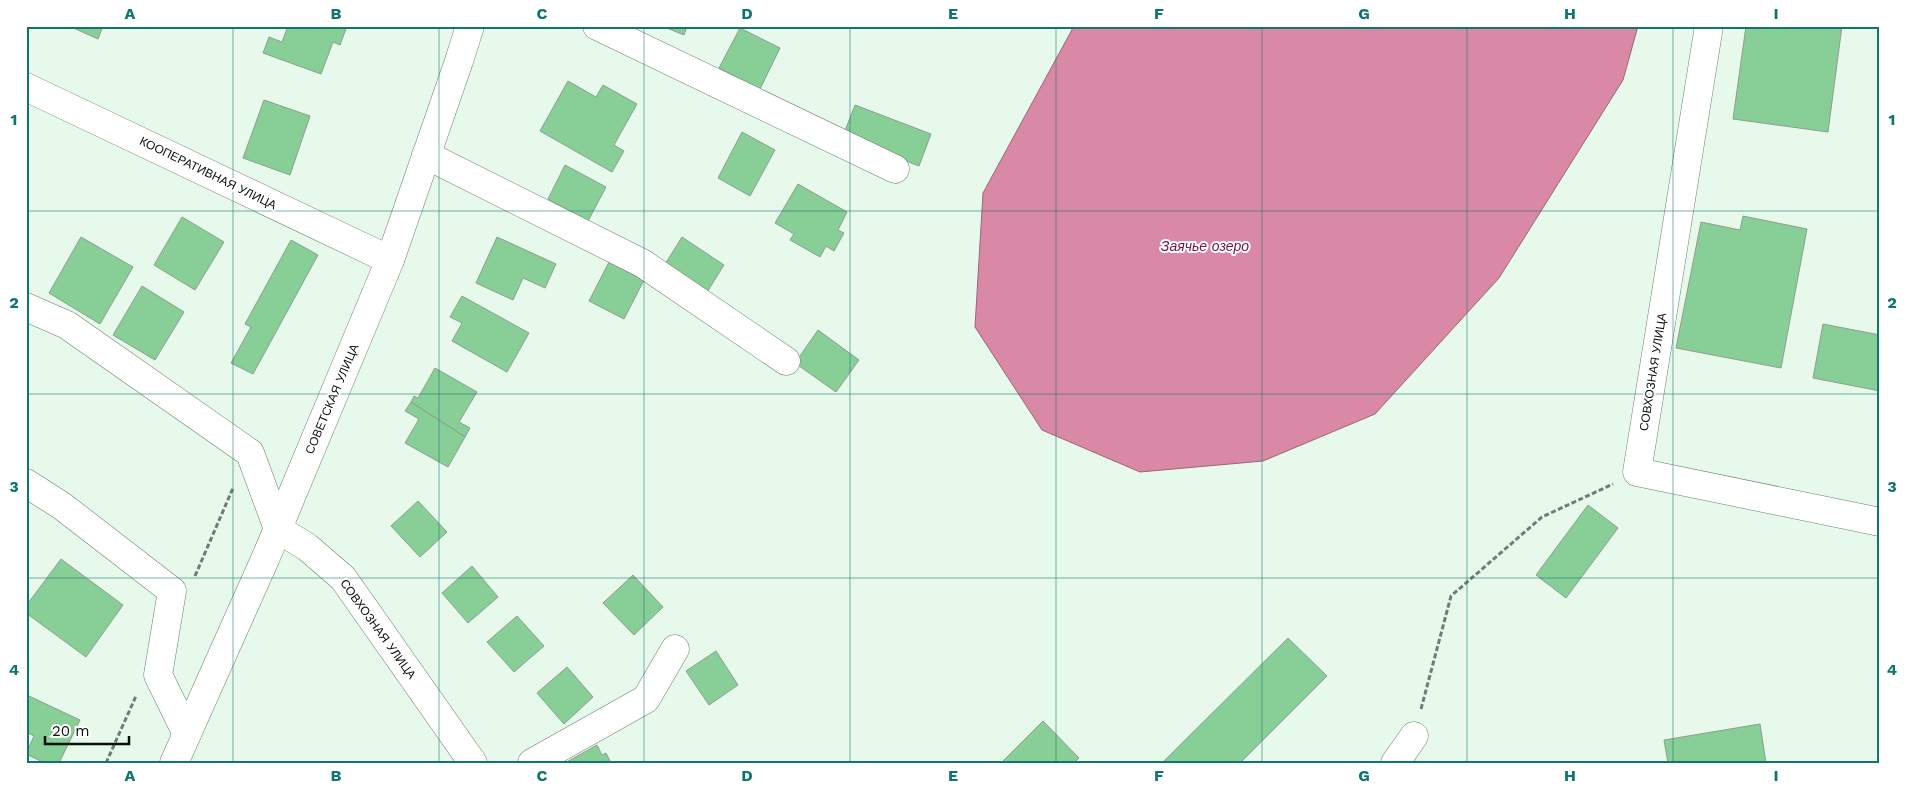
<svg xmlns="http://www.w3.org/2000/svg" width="1906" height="789" viewBox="0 0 1906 789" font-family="'Work Sans',sans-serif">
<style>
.water{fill:#d988a6;stroke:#9b6478}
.building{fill:#88ce97;stroke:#8c9e8f}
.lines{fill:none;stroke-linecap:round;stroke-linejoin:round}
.minor-casing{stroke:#6e7e71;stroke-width:29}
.path{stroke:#717c73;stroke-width:3;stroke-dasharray:5 2.5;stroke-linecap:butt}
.minor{stroke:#fff;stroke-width:28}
.grid{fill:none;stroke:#0f766e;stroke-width:1;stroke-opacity:0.55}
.labels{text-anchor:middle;stroke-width:4;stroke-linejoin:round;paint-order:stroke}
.street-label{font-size:12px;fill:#0a100b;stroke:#fff}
.water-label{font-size:14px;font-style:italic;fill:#721342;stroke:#fff}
.neatline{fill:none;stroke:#0f766e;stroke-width:2}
.grid-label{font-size:16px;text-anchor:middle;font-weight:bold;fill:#0f766e}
</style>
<rect width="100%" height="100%" fill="#e7f9ea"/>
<path class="water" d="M1074,26H1638L1623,80L1499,278L1375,414L1263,461L1140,472L1042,430L975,327L983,193Z"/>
<g class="building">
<path d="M69,26H103L98,39Z"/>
<path d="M288,26H347L340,45L333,42L321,74L263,53L269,37L282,42Z"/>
<path d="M662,26H687L684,35Z"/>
<path d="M1746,26H1842L1828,132L1733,119Z"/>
<path d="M740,28L780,48L760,89L719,68Z"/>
<path d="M568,81L596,97L603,85L637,104L614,145L624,151L612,172L540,131Z"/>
<path d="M264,100L310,116L290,175L243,158Z"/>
<path d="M855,105L931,134L919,166L843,136Z"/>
<path d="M742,132L775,150L750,196L718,178Z"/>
<path d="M565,165L606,187L588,221L548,199Z"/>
<path d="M798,184L847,212L838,230L844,233L834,251L826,246L820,257L790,240L794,234L775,223Z"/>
<path d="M1743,216L1807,229L1781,368L1676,348L1701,222L1740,230Z"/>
<path d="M182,217L224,242L195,290L154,265Z"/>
<path d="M81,237L133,267L100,324L49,293Z"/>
<path d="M497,237L556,264L545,288L523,278L513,300L476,283Z"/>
<path d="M682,237L724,265L704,297L662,269Z"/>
<path d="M291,240L318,255L253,374L231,363L251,327L245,324Z"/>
<path d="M609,262L644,280L624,319L589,301Z"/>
<path d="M142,286L184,312L155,360L113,335Z"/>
<path d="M462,296L529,333L507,372L452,341L462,323L450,317Z"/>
<path d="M1823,324L1880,335V391L1813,378Z"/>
<path d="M818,330L859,360L836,392L795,363Z"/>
<path d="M435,368L477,392L459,422L470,428L465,437L411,402L414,396L418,398Z"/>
<path d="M411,402L465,437L448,467L405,443L419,419L405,411Z"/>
<path d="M418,501L447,532L420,557L391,526Z"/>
<path d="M1588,505L1618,528L1566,598L1536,575Z"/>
<path d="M61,559L123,605L86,657L26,613V606Z"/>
<path d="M472,566L498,597L468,623L442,593Z"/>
<path d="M633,575L663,607L634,635L603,603Z"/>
<path d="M517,616L544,646L514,672L487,642Z"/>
<path d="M1288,638L1327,676L1240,763H1162Z"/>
<path d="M716,651L738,685L709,705L686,671Z"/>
<path d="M567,667L593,697L564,724L537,693Z"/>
<path d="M29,696L80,720L59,763H45L26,754L34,736L26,732V703Z"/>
<path d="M1043,721L1079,758L1074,763H1001Z"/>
<path d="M1760,724L1766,763H1668L1664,740Z"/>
<path d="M597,745L602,755L606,753L611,763H565Z"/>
</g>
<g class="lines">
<defs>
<g id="minor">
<path d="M597,26L895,169"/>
<path d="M1709,26L1637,472L1880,522"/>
<path d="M26,87L390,260"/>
<path d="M426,155L642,263L786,361"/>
<path d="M26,307L67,325L250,453L278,529L307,547L343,578L473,763"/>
<path d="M26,483L62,506L172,591L158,675L187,734"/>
<path d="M174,763L266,557L390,260L459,61L470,26"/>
<path d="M532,763L646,699L675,649"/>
<path d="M1395,763L1414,736"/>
</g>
</defs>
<use href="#minor" class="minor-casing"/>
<g class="path">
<path d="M195,576L233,488"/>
<path d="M1421,709L1451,596L1542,517L1613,484"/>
<path d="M106,763L136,696"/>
</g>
<use href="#minor" class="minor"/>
</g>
<path class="grid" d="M233,26V763M439,26V763M644,26V763M850,26V763M1056,26V763M1262,26V763M1467,26V763M1673,26V763M26,211H1880M26,394H1880M26,578H1880"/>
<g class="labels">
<g class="street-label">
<text transform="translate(208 173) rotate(26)" y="4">КООПЕРАТИВНАЯ УЛИЦА</text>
<text transform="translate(1653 372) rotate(-81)" y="4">СОВХОЗНАЯ УЛИЦА</text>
<text transform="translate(332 399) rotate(-67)" y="4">СОВЕТСКАЯ УЛИЦА</text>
<text transform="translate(378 629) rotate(54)" y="4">СОВХОЗНАЯ УЛИЦА</text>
</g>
<g class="water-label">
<text x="1205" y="251">Заячье озеро</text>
</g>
</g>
<rect width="1906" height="789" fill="none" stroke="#ffffff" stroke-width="55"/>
<path d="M45 736v8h84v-8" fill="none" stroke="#0a100b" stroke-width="2.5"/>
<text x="52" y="736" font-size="15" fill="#0a100b" stroke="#ffffff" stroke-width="4" paint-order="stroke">20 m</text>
<rect x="28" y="28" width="1850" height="734" class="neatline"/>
<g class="grid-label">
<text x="130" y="19">A</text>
<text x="336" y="19">B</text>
<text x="542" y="19">C</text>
<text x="747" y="19">D</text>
<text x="953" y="19">E</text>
<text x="1159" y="19">F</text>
<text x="1364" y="19">G</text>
<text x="1570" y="19">H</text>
<text x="1776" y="19">I</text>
<text x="14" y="125">1</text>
<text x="1892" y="125">1</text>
<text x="14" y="308">2</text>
<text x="1892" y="308">2</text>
<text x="14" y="492">3</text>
<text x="1892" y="492">3</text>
<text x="14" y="675">4</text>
<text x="1892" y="675">4</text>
<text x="130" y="781">A</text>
<text x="336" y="781">B</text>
<text x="542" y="781">C</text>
<text x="747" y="781">D</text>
<text x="953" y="781">E</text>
<text x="1159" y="781">F</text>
<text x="1364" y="781">G</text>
<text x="1570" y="781">H</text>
<text x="1776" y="781">I</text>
</g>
</svg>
